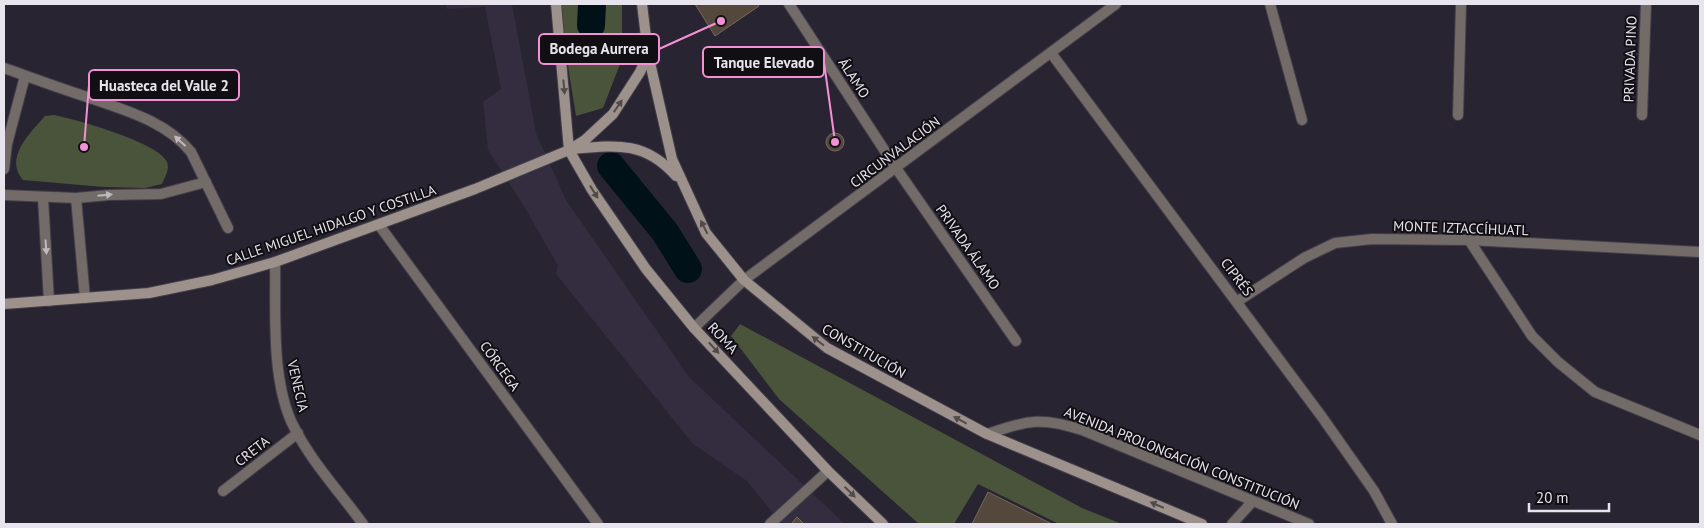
<svg xmlns="http://www.w3.org/2000/svg" width="1704" height="528" viewBox="0 0 1704 528" font-family="'PT Sans',sans-serif">
<style>
.built{fill:#342c3f}
.green{fill:#49543b}
.lines{fill:none;stroke-linecap:round;stroke-linejoin:round}
.canal{stroke:#001118;stroke-width:28}
.building{fill:#54483c;stroke:#766a5d}
.lane-casing{stroke:#443f4b;stroke-width:12}
.street-casing{stroke:#443f4b;stroke-width:12}
.secondary-casing{stroke:#443f4b;stroke-width:12}
.lane{stroke:#726b67;stroke-width:10}
.street{stroke:#726b67;stroke-width:10}
.secondary{stroke:#9d928b;stroke-width:10}
.oneway{fill:#504a4a}
.oneway2{fill:#bfbabe}
.labels{text-anchor:middle;stroke-width:4;stroke-linejoin:round;paint-order:stroke}
.street-label{font-size:14px;fill:#e8e4ed;stroke:#110f14}
.leader{fill:none;stroke:#f491d4;stroke-width:2}
.callout-dot{fill:#f491d4;stroke:#110f14;stroke-width:2}
.callout{fill:#110f14;stroke:#f491d4;stroke-width:2}
.callout-label{font-size:15px;text-anchor:middle;font-weight:bold;fill:#e8e4ed}
</style>
<rect width="100%" height="100%" fill="#292431"/>
<path class="built" d="M445,4H512L536,133L566,200L689,377L845,524H782L747,481L693,444L556,274L558,266L525,208L488,150L483,102L501,89L485,7L447,9Z"/>
<g class="green">
<path d="M558,4H622V59L603,108L576,116Z"/>
<path d="M54,115C75,119 160,143 167,162C170,169 165,177 162,184L145,188L104,187L23,180C4,158 29,134 45,116Z"/>
<path d="M740,324L1082,508L1122,524H1059L978,484L954,524H919L779,399L731,336Z"/>
</g>
<g class="lines">
<g class="canal">
<path d="M591,25L592,4"/>
<path d="M611,166L665,232L688,269"/>
</g>
</g>
<g class="building">
<path d="M695,4H758L759,6L715,36Z"/>
<circle cx="835" cy="142" r="9"/>
<path d="M988,492L1052,524H972Z"/>
<path d="M797,517L804,524H791Z"/>
</g>
<g class="lines">
<defs>
<path id="lane" d="M770,524L828,471"/>
<g id="street">
<path d="M789,4L896,168L1016,341"/>
<path d="M1270,4L1302,120"/>
<path d="M1051,53L1322,417L1374,491L1392,524"/>
<path d="M4,68C32,78 59,88 87,97C124,110 166,121 191,152L228,228"/>
<path d="M1458,115L1461,4"/>
<path d="M1642,115L1646,4"/>
<path d="M4,169L7,144L25,76"/>
<path d="M4,195L76,198L109,195L161,194L206,182"/>
<path d="M43,198L49,301"/>
<path d="M76,198L85,298"/>
<path d="M379,225L598,524"/>
<path d="M1469,240L1532,336L1558,362L1595,392L1700,435"/>
<path d="M275,262C276,311 271,375 291,421C308,458 339,491 363,524"/>
<path d="M1238,301L1304,258L1335,243L1372,239L1469,240L1700,252"/>
<path d="M694,328L744,280L1116,4"/>
<path d="M987,434C1028,421 1040,416 1082,430L1309,524"/>
<path d="M223,491L298,433"/>
<path d="M1232,524L1252,502"/>
</g>
<g id="secondary">
<path d="M556,4L569,150L592,190L646,269L694,328L828,471L883,524"/>
<path d="M642,4L648,54L672,159L706,233L744,280L827,348L987,434L1202,524"/>
<path d="M573,149C616,145 645,141 676,176"/>
<path d="M4,304L149,293L212,280L275,262L475,189L569,150L585,140L613,114L640,72L648,54"/>
</g>
</defs>
<use href="#lane" class="lane-casing"/>
<use href="#street" class="street-casing"/>
<use href="#secondary" class="secondary-casing"/>
<use href="#lane" class="lane"/>
<use href="#street" class="street"/>
<use href="#secondary" class="secondary"/>
</g>
<defs><path id="oneway-solid" d="M-6-.8H1V-3.2L6.5 0L1 3.2V.8H-6Z" transform="scale(1.25)"/></defs>
<g class="oneway">
<use href="#oneway-solid" transform="translate(564 87) rotate(85)"/>
<use href="#oneway-solid" transform="translate(618 106) rotate(-56)"/>
<use href="#oneway-solid" transform="translate(594 192) rotate(58)"/>
<use href="#oneway-solid" transform="translate(704 227) rotate(-117)"/>
<use href="#oneway-solid" transform="translate(818 341) rotate(-143)"/>
<use href="#oneway-solid" transform="translate(714 348) rotate(47)"/>
<use href="#oneway-solid" transform="translate(960 420) rotate(-152)"/>
<use href="#oneway-solid" transform="translate(850 492) rotate(44)"/>
<use href="#oneway-solid" transform="translate(1157 505) rotate(-157)"/>
</g>
<g class="oneway2">
<use href="#oneway-solid" transform="translate(180 141) rotate(-138)"/>
<use href="#oneway-solid" transform="translate(105 195) rotate(-5)"/>
<use href="#oneway-solid" transform="translate(46 247) rotate(86)"/>
</g>
<g class="labels">
<g class="street-label">
<text transform="translate(1630 59) rotate(-88)" y="5">PRIVADA PINO</text>
<text transform="translate(854 78) rotate(57)" y="5">ÁLAMO</text>
<text transform="translate(895 152) rotate(-37)" y="5">CIRCUNVALACIÓN</text>
<text transform="translate(331 225) rotate(-19)" y="5">CALLE MIGUEL HIDALGO Y COSTILLA</text>
<text transform="translate(1461 228) rotate(2)" y="5">MONTE IZTACCÍHUATL</text>
<text transform="translate(968 247) rotate(55)" y="5">PRIVADA ÁLAMO</text>
<text transform="translate(1237 277) rotate(53)" y="5">CIPRÉS</text>
<text transform="translate(723 338) rotate(47)" y="5">ROMA</text>
<text transform="translate(864 351) rotate(30)" y="5">CONSTITUCIÓN</text>
<text transform="translate(500 366) rotate(54)" y="5">CÓRCEGA</text>
<text transform="translate(298 386) rotate(77)" y="5">VENECIA</text>
<text transform="translate(252 451) rotate(-38)" y="5">CRETA</text>
<text transform="translate(1182 458) rotate(22)" y="5">AVENIDA PROLONGACIÓN CONSTITUCIÓN</text>
</g>
</g>
<path class="leader" d="M721 21L659 49M835 142L824 62M84 147L89 85"/>
<g class="callout-dot">
<circle cx="721" cy="21" r="5"/>
<circle cx="835" cy="142" r="5"/>
<circle cx="84" cy="147" r="5"/>
</g>
<g class="callout">
<rect x="539" y="34" width="120" height="30" rx="5"/>
<rect x="703" y="47" width="121" height="30" rx="5"/>
<rect x="89" y="70" width="150" height="30" rx="5"/>
</g>
<g class="callout-label">
<text x="599" y="54">Bodega Aurrera</text>
<text x="764" y="68">Tanque Elevado</text>
<text x="164" y="91">Huasteca del Valle 2</text>
</g>
<rect width="1704" height="528" fill="none" stroke="#e8e4ed" stroke-width="10"/>
<path d="M1529 503v8h80v-8" fill="none" stroke="#e8e4ed" stroke-width="2.5"/>
<text x="1536" y="503" font-size="15" fill="#e8e4ed" stroke="#110f14" stroke-width="4" paint-order="stroke">20 m</text>
</svg>
